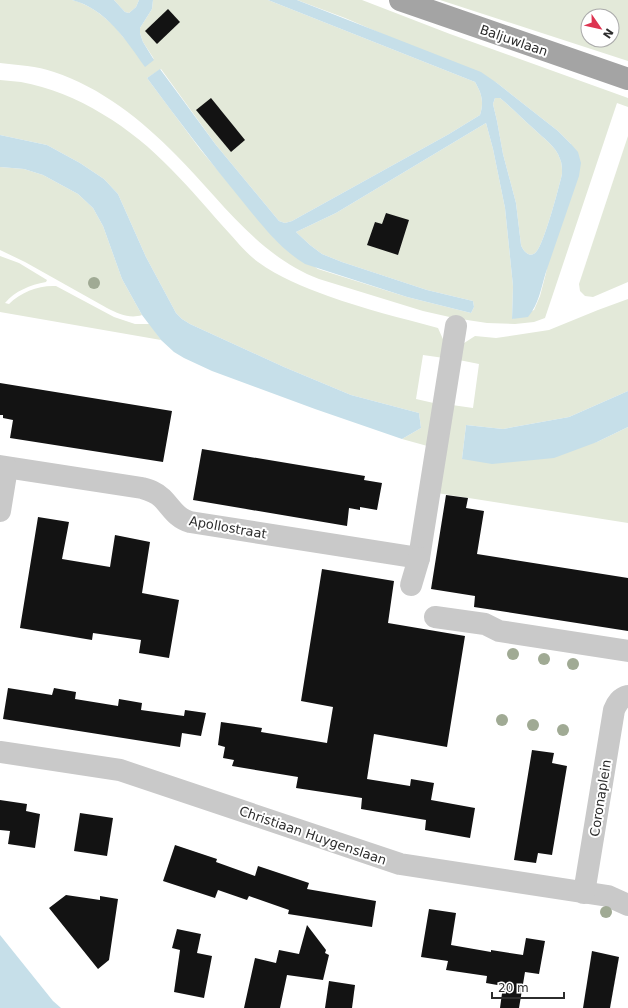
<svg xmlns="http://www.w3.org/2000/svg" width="628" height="1008" viewBox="0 0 628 1008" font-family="'DejaVu Sans',sans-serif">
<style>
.green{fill:#e3e9d9;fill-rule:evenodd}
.water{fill:#c6dfe9;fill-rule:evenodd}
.building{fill:#131313}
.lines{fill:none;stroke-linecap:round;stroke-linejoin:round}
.minor{stroke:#c9c9c9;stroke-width:22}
.major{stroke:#a4a4a4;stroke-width:22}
.tree{fill:#a0aa94}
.labels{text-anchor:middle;stroke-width:4;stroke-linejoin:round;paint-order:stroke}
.street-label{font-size:13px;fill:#2c2c2c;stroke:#fff}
</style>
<rect width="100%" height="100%" fill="#fff"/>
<g class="green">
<path d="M0,0H72C89,4 104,16 116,28C119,32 122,36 126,40C133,47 145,53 154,59L143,42L140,33V28L152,9L153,0H268L475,82C482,94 484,102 480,115L449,134L292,221L285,223L279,221L216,145L161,69L147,78L200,149L275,239L318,269L407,297L471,313L474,307L473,301L427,290L342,262L322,254L310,245L296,232L336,213L486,123L493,149L505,208L513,286L512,319L534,310L540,296L546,273L571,144L558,131L497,83L345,18L297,0H362L450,34L628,98V107L617,103L545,318L534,322L515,324L487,323L454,318L423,311L319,279C258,256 220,199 176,155C142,120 100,87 54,72C37,66 18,65 0,63Z"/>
<path d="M114,0H139L136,7L129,13L125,12Z"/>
<path d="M440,0H628V61ZM588,16H612V40H588Z"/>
<path d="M0,80C7,81 14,81 21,82C77,92 132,128 171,169C191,189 210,212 230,234C238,243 247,254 258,262C279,277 303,287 328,296C364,309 401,318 438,328L446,346L444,358L423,355L416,399L438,404L431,447L402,439L421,428L419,413L351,395L284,367L190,324L182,319L176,313L146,257L118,194L104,179L80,163L47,145L0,135Z"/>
<path d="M495,98H500C512,108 523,119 534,129C543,138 556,146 560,159C562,163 562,169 562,174C559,187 544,244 536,252C530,259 523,251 521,245L516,203L503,154L497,121L493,104Z"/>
<path d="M628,136V282L593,297L585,296L580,291L579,284Z"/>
<path d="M0,167L24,169L43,175L78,194L93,208L103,226L122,279L142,315C130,319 119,314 107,308L25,262L0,250Z"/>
<path d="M0,256L19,263L47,280L46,282C30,285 15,291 5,303L9,304C21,292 39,285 56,286L114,317L135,324H150L161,340L0,312Z"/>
<path d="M628,299V391L569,417L503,429L466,425L462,459L597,442L628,427V523L437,493L452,405L473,408L479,364L459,360L461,345L475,336L496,338L549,330L598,310Z"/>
</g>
<g class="water">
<path d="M72,0H114L125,12L129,13L136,7L139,0H153L152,9L140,28V33L143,42L154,60L145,67C126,40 106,9 72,0Z"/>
<path d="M268,0H297L481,72L497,83L558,131L571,144L578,152L581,163L579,176C568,208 557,240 546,272C541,288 539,304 528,317L512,319L513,286L505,208L493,149L486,123L336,213L296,232L310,245L322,254L342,262L427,290L473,301L474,307L471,313L407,297L305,264C280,249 261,224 243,202C210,162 178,120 147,78L160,69L216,145L279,221L285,223L292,221L449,134L480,115C484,102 482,94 475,82ZM495,98H500C512,108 523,119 534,129C543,138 556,146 560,159C562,163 562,169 562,174C559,187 544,244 536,252C530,259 523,251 521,245L516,203L503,154L497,121L493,104Z"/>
<path d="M0,135L47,145L80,163L104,179L118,194L146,257L176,313L182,319L190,324L284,367L351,395L419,413L421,428L402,439L315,409L212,371L184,358L174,352L161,340L142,315L122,279L103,226L93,208L78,194L43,175L24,169L0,167Z"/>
<path d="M628,391V427L597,442L554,458L492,464L462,459L466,425L503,429L569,417Z"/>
<path d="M0,935L53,1001L61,1008H0Z"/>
</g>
<g class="building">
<path d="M168,9L180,22L157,44L145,31Z"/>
<path d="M211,98L245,140L231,152L196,110Z"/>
<path d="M386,213L409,220L398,255L367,245L375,222L382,224Z"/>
<path d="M0,383L172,411L163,462L10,438L13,420L3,418V415H0Z"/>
<path d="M202,449L365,476L364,480L382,483L377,510L360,507V510L349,508L347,526L193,500Z"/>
<path d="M446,495L468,498L466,508L484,511L477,554L628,578V631L474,607L475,596L431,589Z"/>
<path d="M38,517L69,522L62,559L110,567L115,535L150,542L142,593L179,600L169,658L139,653L141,640L93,633L92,640L20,628Z"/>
<path d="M322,569L394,581L388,623L465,636L447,747L374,734L367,779L410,786L411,779L434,783L431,800L475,808L470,838L425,830L426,820L361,809L362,798L296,788L298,777L232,766L234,760L223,758L225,747L218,745L221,722L262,728L261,732L327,743L333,707L301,701Z"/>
<path d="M8,688L52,695L54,688L76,692L75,699L118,706L119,699L142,703L141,710L184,716L185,710L206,713L201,736L182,733L180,747L3,719Z"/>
<path d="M532,750L554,753L552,763L567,766L552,855L538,853L536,863L514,860Z"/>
<path d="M0,800L27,804L26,811L40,814L35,848L8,844L10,831L0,830Z"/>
<path d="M80,813L113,818L107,856L74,851Z"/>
<path d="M175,845L217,859L216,862L255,876L258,866L309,883L307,889L376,901L372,927L288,914L289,910L249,896L247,900L218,890L215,898L163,881Z"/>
<path d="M66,895L100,900V896L118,899L109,960L98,969L49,908Z"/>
<path d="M429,909L456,913L451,945L491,952V950L523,955L526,938L545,941L539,974L525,972L519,1008H500L503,986L486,983L487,976L446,970L448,961L421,957Z"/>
<path d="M307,925L326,950L325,953L329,955L323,980L287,975L280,1008H244L255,958L276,963L279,950L299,954Z"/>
<path d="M177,929L201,934L197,953L212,956L204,998L174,992L180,950L172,948Z"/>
<path d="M592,951L619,957L610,1008H583Z"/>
<path d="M329,981L355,985L352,1008H325Z"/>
</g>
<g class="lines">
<g class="minor">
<path d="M0,466L142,488C149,490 156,492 162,498C172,508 176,518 190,522L419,558L456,326"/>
<path d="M0,511L7,468"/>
<path d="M411,585L419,558"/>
<path d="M435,617L485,624L499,631L628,651"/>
<path d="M0,752L120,770L400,864L608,896L628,905"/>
<path d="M584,893L614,710C617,703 620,698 628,696"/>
</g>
<path class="major" d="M400,0L628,79"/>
</g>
<g class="tree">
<circle cx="94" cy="283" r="6"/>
<circle cx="513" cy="654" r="6"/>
<circle cx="544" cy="659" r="6"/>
<circle cx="573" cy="664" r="6"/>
<circle cx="502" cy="720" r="6"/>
<circle cx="533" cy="725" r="6"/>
<circle cx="563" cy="730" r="6"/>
<circle cx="606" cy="912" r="6"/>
</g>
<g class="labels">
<g class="street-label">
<text transform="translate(514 40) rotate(19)" y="5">Baljuwlaan</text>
<text transform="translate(228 527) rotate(10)" y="5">Apollostraat</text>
<text transform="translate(600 798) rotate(-81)" y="5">Coronaplein</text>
<text transform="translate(313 835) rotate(19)" y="5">Christiaan Huygenslaan</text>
</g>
</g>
<g transform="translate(600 28) rotate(124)"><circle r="19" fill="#ffffff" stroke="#ababab"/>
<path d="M0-3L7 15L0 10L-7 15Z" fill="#dd3451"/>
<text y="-6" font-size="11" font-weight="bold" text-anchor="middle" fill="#2c2c2c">N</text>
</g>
<path d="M492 992v6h72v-6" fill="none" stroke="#2c2c2c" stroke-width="2"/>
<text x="498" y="992" font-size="12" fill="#2c2c2c" stroke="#ffffff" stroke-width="3" paint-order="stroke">20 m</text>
</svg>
